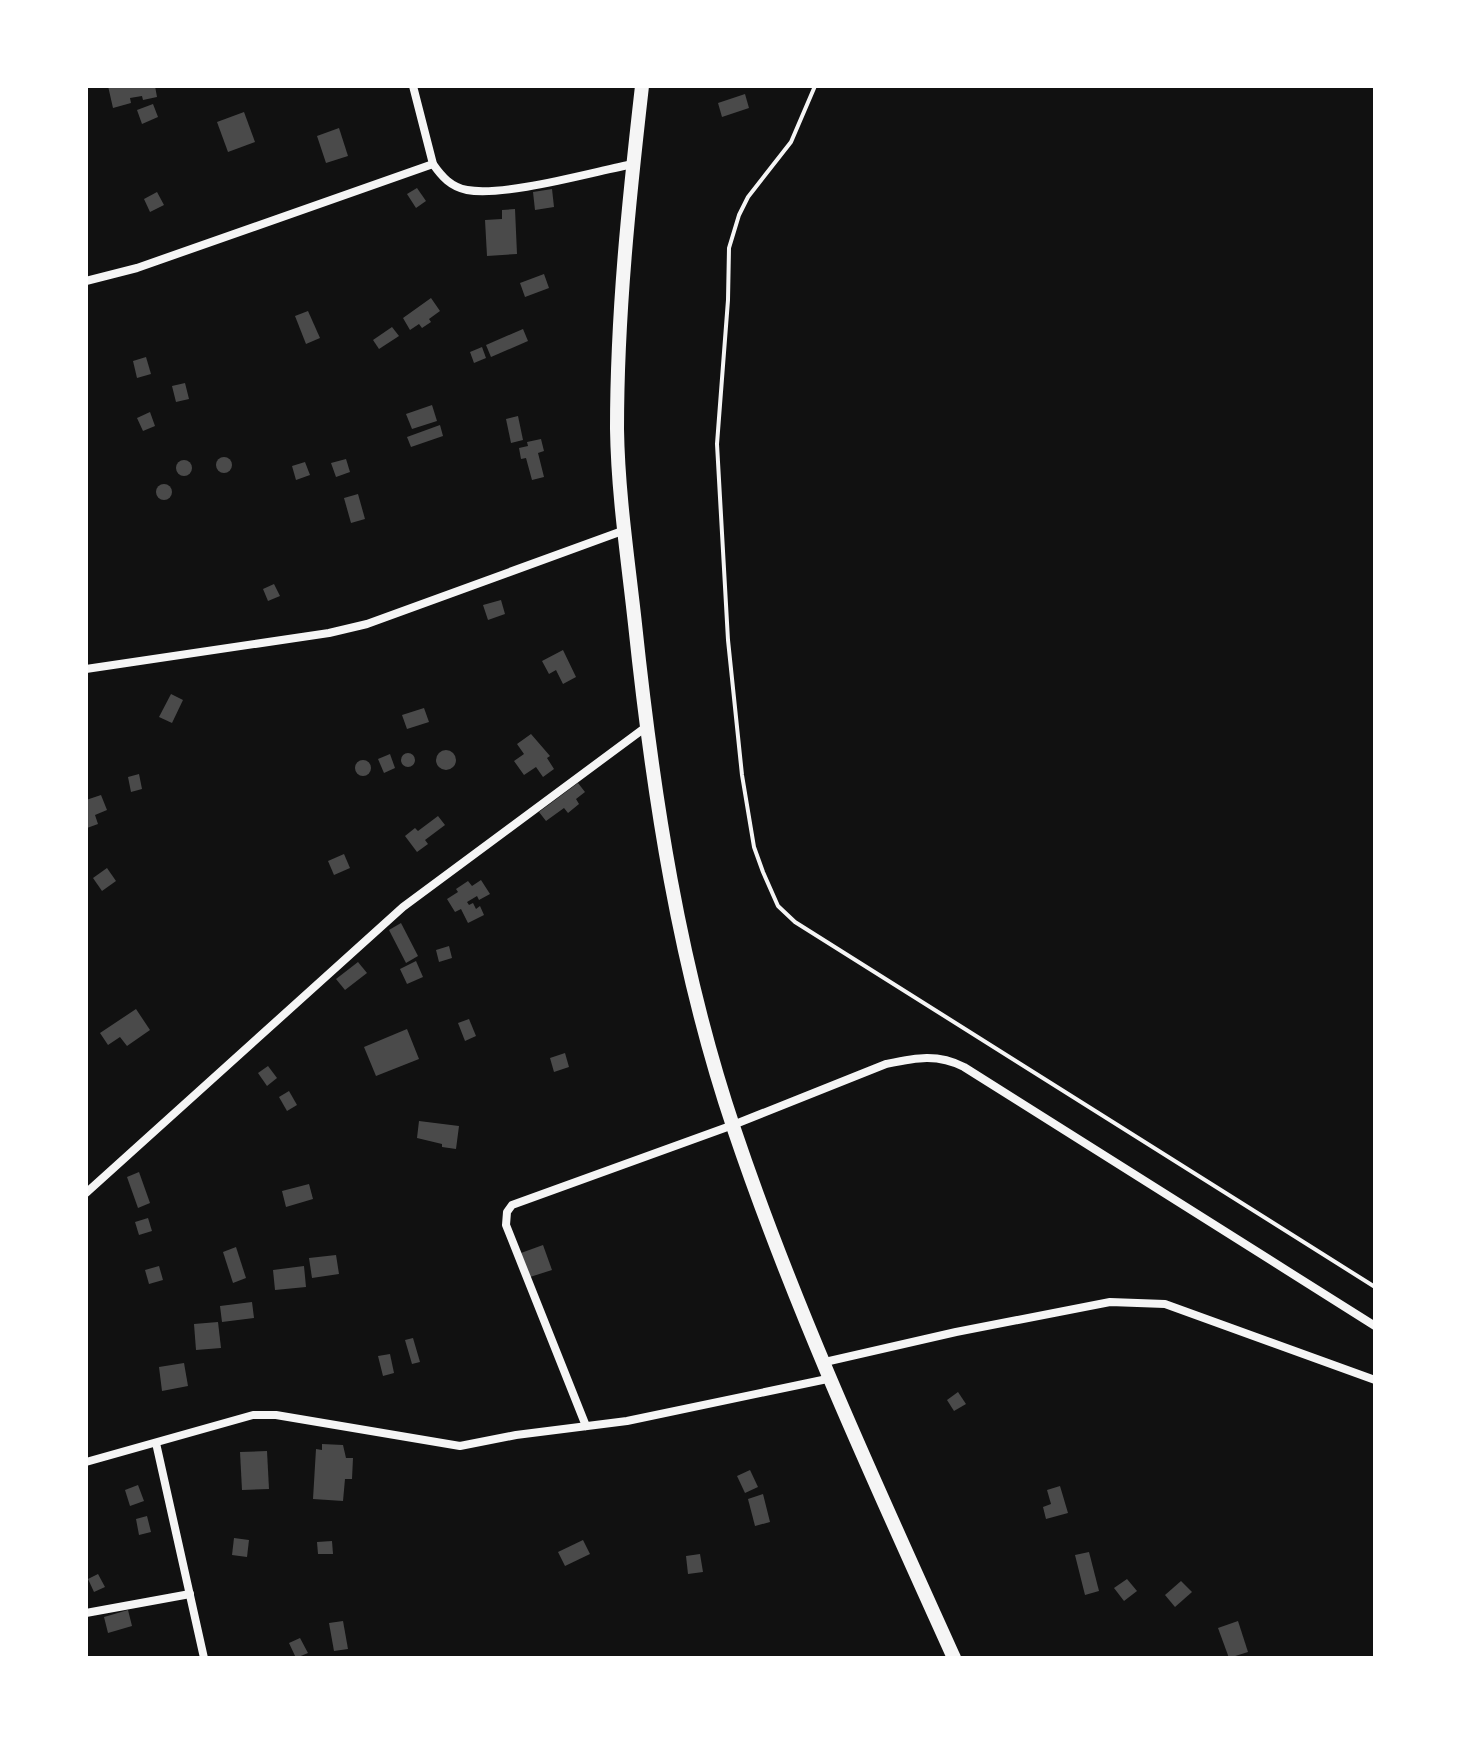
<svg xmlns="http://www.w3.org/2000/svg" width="1461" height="1744" viewBox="0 0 1461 1744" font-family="'Titillium Web',sans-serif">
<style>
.building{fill:#4a4a4a}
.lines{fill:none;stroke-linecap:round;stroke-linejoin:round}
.path{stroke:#f5f5f5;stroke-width:4}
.minor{stroke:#f5f5f5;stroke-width:8}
.tertiary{stroke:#f5f5f5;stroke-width:14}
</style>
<rect width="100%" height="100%" fill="#111"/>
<g class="building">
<path d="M108,86H155L157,97L143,100L142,96L130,98L131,103L113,108Z"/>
<path d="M745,94L749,108L722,117L718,103Z"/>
<path d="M153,104L158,117L142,124L137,110Z"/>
<path d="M244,112L255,142L228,152L217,122Z"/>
<path d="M339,128L348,156L326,163L317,136Z"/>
<path d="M417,188L426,201L416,208L407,194Z"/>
<path d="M552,189L554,207L535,210L533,192Z"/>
<path d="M157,192L164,205L150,212L144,199Z"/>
<path d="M515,209L517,254L487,256L485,220L502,219V210Z"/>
<path d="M544,274L549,288L525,297L520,283Z"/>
<path d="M431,298L440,311L429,319L431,322L422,328L419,324L410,330L403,318Z"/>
<path d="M308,311L320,338L306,344L295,316Z"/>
<path d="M392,327L399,336L379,349L373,340Z"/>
<path d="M523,329L528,341L491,357L486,345Z"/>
<path d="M482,347L486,358L474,363L470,352Z"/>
<path d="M146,357L151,374L137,378L133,361Z"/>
<path d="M185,383L189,399L176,402L172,386Z"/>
<path d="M432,405L437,421L412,429L406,414Z"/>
<path d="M150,412L155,426L143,431L137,418Z"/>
<path d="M518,416L523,440L511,443L506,419Z"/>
<path d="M440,425L443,436L411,447L407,437Z"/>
<path d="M541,439L544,451L538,453L544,477L532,480L526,458L521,459L519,448L528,446L527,442Z"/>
<circle cx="224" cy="465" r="8"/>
<path d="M346,459L350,472L336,477L331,463Z"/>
<circle cx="184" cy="468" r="8"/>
<path d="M305,462L310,475L296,480L292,466Z"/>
<circle cx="164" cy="492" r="8"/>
<path d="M358,494L365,519L351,523L344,498Z"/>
<path d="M274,584L280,596L268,601L263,589Z"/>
<path d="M501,600L505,614L488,620L483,605Z"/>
<path d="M563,650L576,677L563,684L556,670L549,674L542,661Z"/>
<path d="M171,694L183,700L172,723L159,717Z"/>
<path d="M424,708L429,722L407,729L402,715Z"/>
<path d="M531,734L550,756L547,758L554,769L543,777L536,767L524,775L514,761L524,754L517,744Z"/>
<circle cx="446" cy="760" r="10"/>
<circle cx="408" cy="760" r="7"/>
<path d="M390,754L395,768L384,773L378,759Z"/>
<circle cx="363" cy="768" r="8"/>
<path d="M139,774L142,789L131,792L128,777Z"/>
<path d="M578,783L585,792L576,799L579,804L568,813L564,808L546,821L539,812Z"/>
<path d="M101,795L107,810L95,815L98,824L87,828L86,800Z"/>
<path d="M438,816L445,825L425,840L428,844L417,852L405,836L415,828L418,831Z"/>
<path d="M344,854L350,868L334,875L328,861Z"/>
<path d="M107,868L116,881L102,891L93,878Z"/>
<path d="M481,880L490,894L479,900L477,896L467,902L469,905L473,903L476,909L480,906L484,915L468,923L461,909L455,912L447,899L458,892L456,889L468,881L472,886Z"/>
<path d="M401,923L418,956L406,963L389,930Z"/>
<path d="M449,946L452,958L439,962L436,950Z"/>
<path d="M416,961L423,977L407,984L400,969Z"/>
<path d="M358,962L367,973L345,990L336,979Z"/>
<path d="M136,1009L150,1030L127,1046L120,1037L108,1045L100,1033Z"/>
<path d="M469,1019L476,1036L465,1041L458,1023Z"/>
<path d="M407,1029L419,1059L376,1076L364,1047Z"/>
<path d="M565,1053L569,1067L554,1072L550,1058Z"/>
<path d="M268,1066L277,1078L267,1086L258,1073Z"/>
<path d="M289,1091L297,1105L287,1111L279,1097Z"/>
<path d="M419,1121L459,1126L456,1149L442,1147V1144L417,1138Z"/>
<path d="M139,1172L150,1203L138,1208L127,1177Z"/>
<path d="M309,1184L313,1199L286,1207L282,1191Z"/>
<path d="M148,1218L152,1231L139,1235L135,1222Z"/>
<path d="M543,1245L552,1270L530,1277L521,1253Z"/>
<path d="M236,1247L246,1278L233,1283L223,1252Z"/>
<path d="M336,1255L339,1274L312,1278L309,1258Z"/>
<path d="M159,1266L163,1280L149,1284L145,1270Z"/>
<path d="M304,1266L306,1287L275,1290L273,1270Z"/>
<path d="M252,1302L254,1318L222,1322L220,1306Z"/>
<path d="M218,1322L221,1348L196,1350L194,1324Z"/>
<path d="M413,1338L420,1362L412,1364L405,1340Z"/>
<path d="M390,1354L394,1373L383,1376L378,1356Z"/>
<path d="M184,1363L188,1386L162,1391L159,1367Z"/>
<path d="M958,1392L966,1404L954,1411L947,1400Z"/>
<path d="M322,1444L343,1445L346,1458H353L352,1479H345L343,1501L313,1499L316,1449L322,1450Z"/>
<path d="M267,1451L269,1489L242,1490L240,1452Z"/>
<path d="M750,1470L758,1487L745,1493L737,1476Z"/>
<path d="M138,1485L144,1501L130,1506L125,1490Z"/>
<path d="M1060,1486L1068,1513L1046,1519L1043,1507L1051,1504L1047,1490Z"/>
<path d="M763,1494L770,1522L755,1526L748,1499Z"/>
<path d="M147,1516L151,1532L139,1535L136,1519Z"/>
<path d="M234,1538L249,1540L247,1557L232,1555Z"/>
<path d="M583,1540L590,1554L565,1566L558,1552Z"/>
<path d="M332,1541L333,1554H318L317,1542Z"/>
<path d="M1089,1552L1099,1591L1085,1595L1075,1555Z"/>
<path d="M700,1554L703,1572L688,1574L686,1556Z"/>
<path d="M98,1574L105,1587L94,1592L88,1579Z"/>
<path d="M1127,1579L1137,1591L1124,1601L1114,1588Z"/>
<path d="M1181,1581L1192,1592L1175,1607L1165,1595Z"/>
<path d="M128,1610L132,1626L108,1633L104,1617Z"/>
<path d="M343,1621L348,1649L334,1651L329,1623Z"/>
<path d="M1238,1621L1248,1652L1229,1658L1218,1628Z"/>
<path d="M300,1638L308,1653L296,1658L289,1643Z"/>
</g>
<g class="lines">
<path class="path" d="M815,86L791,142L748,197L739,215L729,248L728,300L717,444L728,640L742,775L754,847L763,872L778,906L795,922L1375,1287"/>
<g class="minor">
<path d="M413,86L433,164C442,177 451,187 467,190C505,197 592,172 633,164"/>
<path d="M86,281L137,268L433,164"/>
<path d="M86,669L329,633L367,624L625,530"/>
<path d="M86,1193L403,907L646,727"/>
<path d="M825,1362L956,1332L1110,1302L1165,1304L1375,1380"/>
<path d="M586,1426L506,1225L507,1212L512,1205L733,1125L886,1064C915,1058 937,1053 964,1067L1375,1326"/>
<path d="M156,1443L204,1658"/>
<path d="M86,1462L253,1415H276L460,1446L516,1435L627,1421L832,1378"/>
<path d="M86,1613L190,1594"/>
</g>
<path class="tertiary" d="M642,86C629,200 617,314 617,429C618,494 628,560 635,624C653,795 679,966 734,1129C795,1310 876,1485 954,1658"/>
</g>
<rect width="1461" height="1744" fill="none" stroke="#ffffff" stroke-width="176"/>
</svg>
